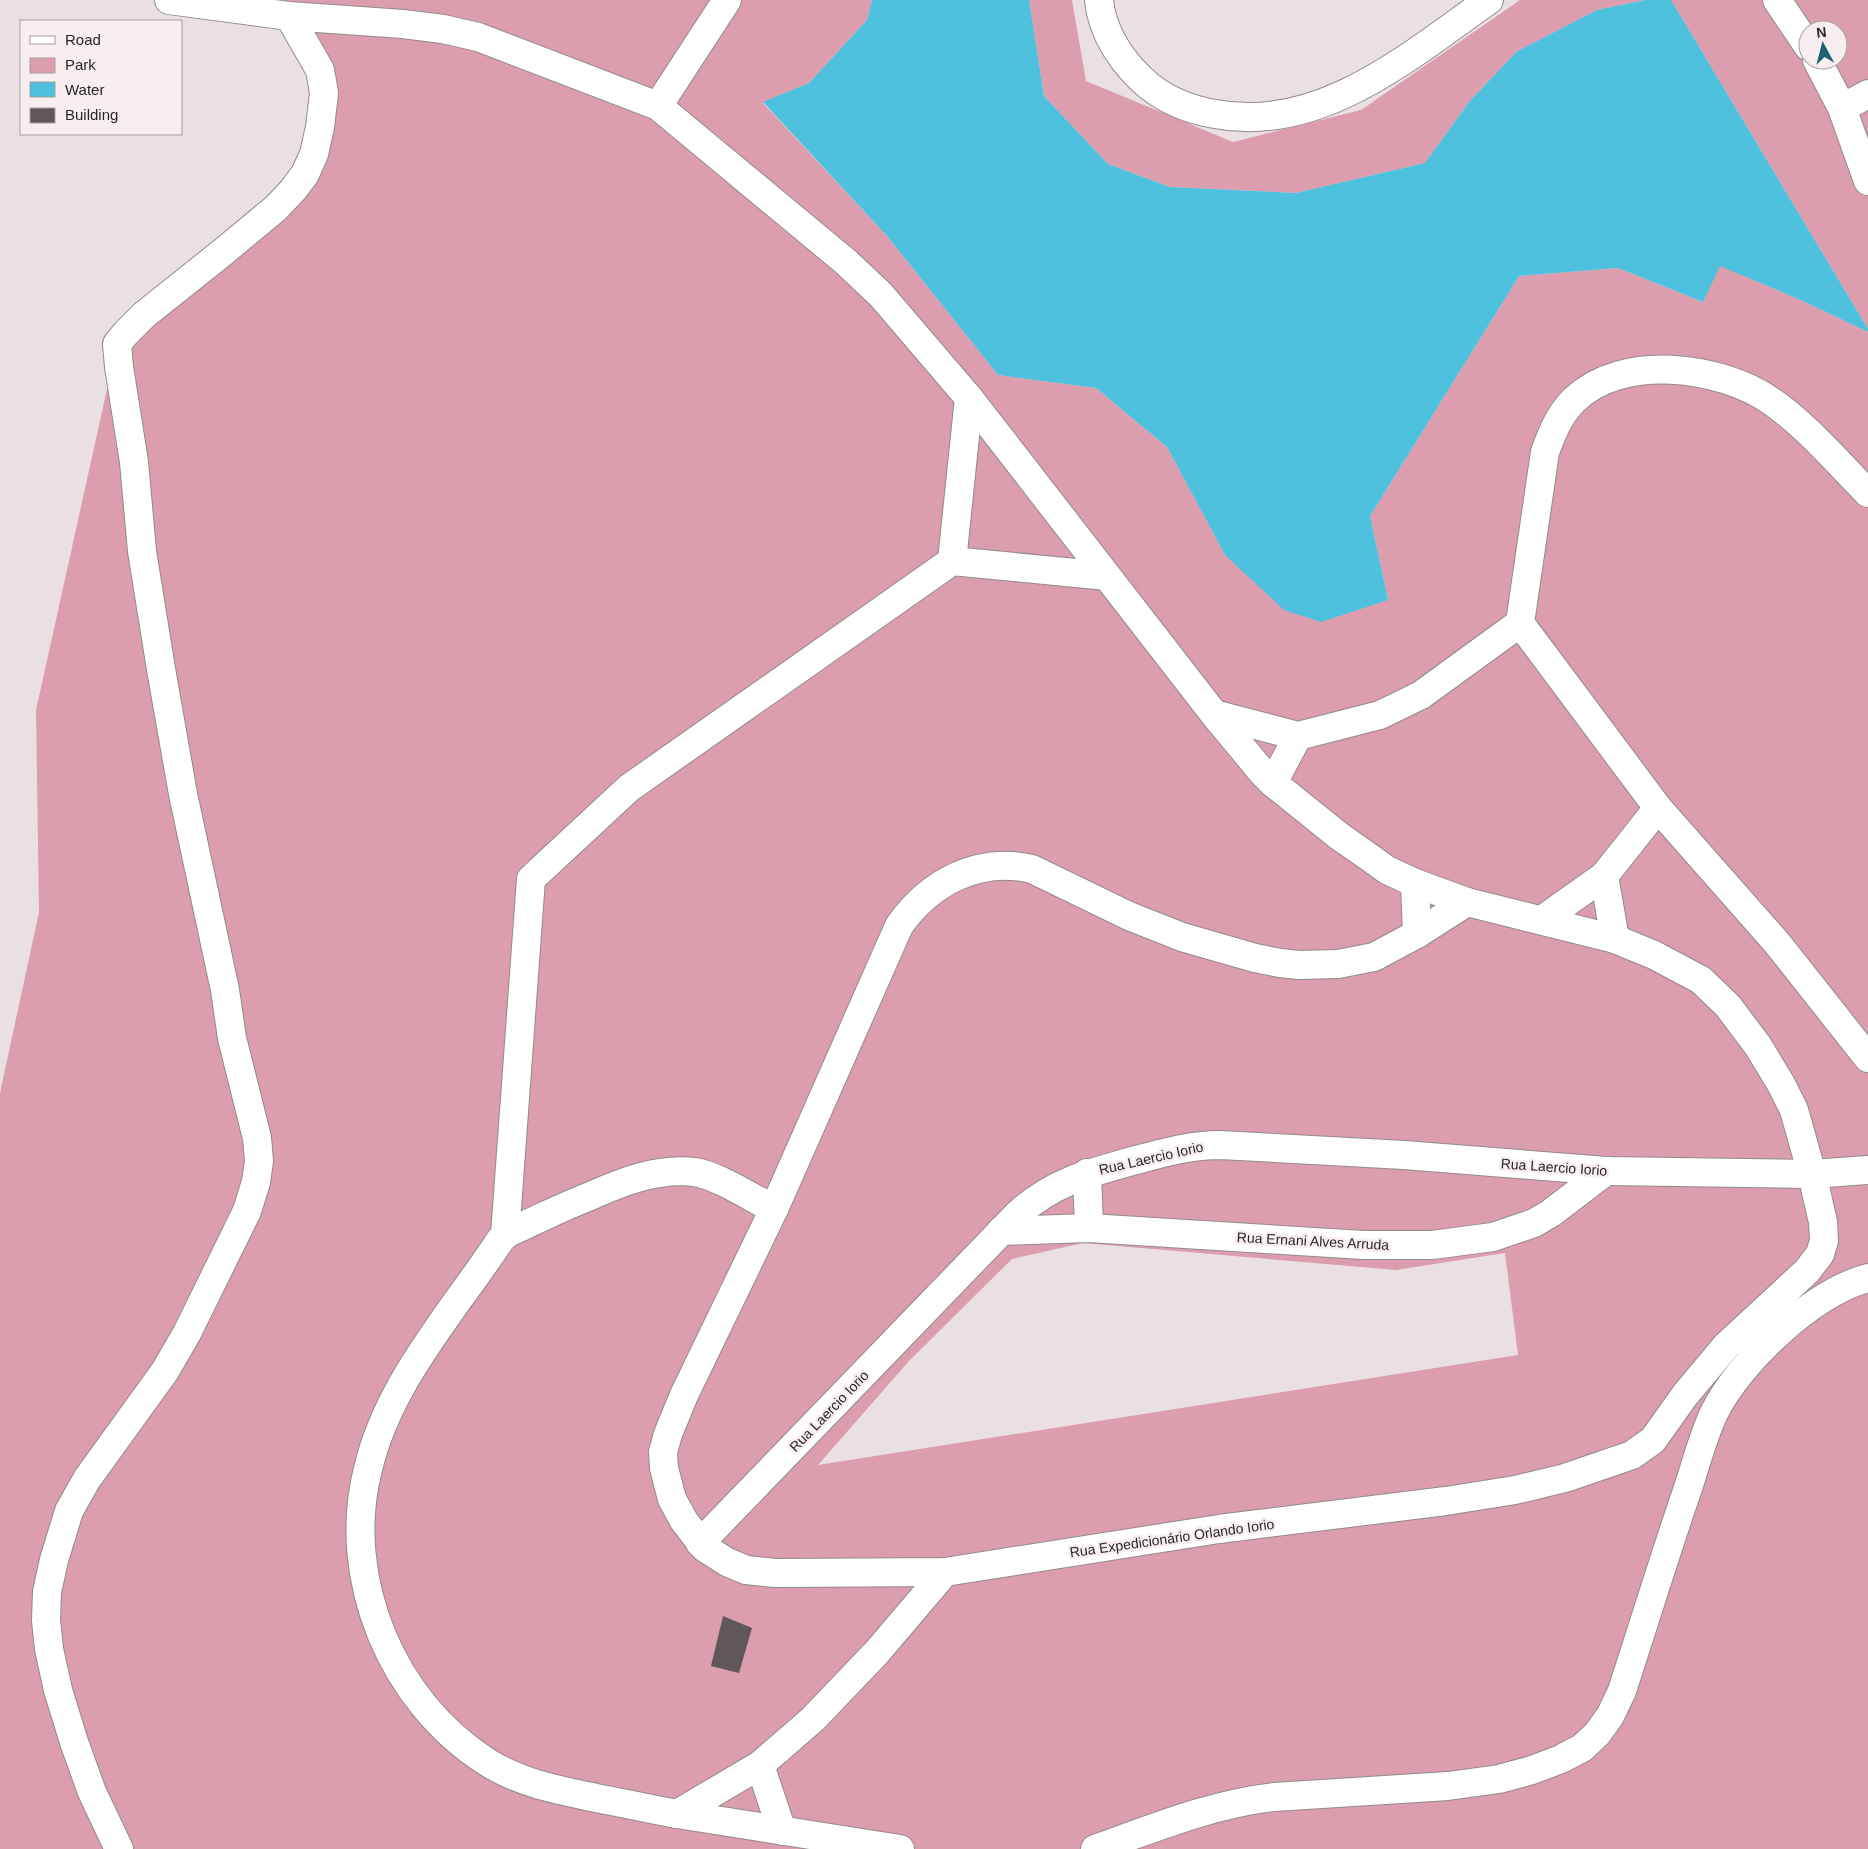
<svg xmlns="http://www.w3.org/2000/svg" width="1868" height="1849" viewBox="0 0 1868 1849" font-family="Helvetica,sans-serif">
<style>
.green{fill:#dc9dae;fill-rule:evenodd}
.water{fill:#4dc1dd}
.building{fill:#5f5759}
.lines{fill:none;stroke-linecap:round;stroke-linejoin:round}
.minor-casing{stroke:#938a8c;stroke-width:30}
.minor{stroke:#fff;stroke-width:28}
.labels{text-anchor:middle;stroke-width:5;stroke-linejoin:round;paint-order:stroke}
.street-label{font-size:14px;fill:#2a2727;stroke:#f8eef0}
</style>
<rect width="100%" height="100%" fill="#eae0e3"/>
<g class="green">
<path d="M195,0H872L867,20L809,83L763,103L887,236L998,375L1096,388L1167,447L1225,555L1388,600L1370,516L1519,276L1618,268L1703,302L1719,265L1803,301L1868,332V1849H0V1093L39,912L36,710L117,344L314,153L312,89L288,16ZM1083,1243L1396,1270L1505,1253L1518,1355L818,1465L909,1361L1012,1259Z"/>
<path d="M1029,0H1072L1086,81L1233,142L1361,110L1520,0H1645L1597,10L1516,52L1469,102L1425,163L1296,193L1170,187L1108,164L1044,96Z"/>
<path d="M1671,0H1868V329ZM1808,30H1838V60H1808Z"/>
</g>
<path class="water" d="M872,0H1029L1044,96L1108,164L1170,187L1296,193L1425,163L1469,102L1516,52L1597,10L1645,0H1671L1868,329V332L1803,301L1720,266L1703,302L1618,268L1519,276L1370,516L1388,600L1321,622L1284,610L1225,555L1167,447L1096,388L998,375L887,236L763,102L809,83L867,20Z"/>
<path class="building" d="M723,1616L752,1628L739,1673L711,1666Z"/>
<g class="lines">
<defs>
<g id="minor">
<path d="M169,0L289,16L403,24L443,29L478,37L658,106"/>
<path d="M727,0L658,106L846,262L881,295L969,398"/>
<path d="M1099,0C1102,34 1124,65 1149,86C1168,101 1191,110 1215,114C1320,134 1409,56 1489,0"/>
<path d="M1777,0L1808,46"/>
<path d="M1817,60L1842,108L1868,181"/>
<path d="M1842,108L1868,94"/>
<path d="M1214,714L1298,736L1380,715L1421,695L1520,623"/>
<path d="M1273,783L1298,736"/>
<path d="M1658,808L1520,623L1545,452C1552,433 1559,415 1574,400C1623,353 1720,366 1771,401C1805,424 1839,464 1868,493"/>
<path d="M1604,876L1658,808L1777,943L1868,1058"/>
<path d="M1415,883L1417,934"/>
<path d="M1542,920L1604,876L1615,939"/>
<path d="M1087,1173L1089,1228"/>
<path d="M774,1209L899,926C929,883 978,856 1032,869L1129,916L1182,937L1255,958L1280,963L1299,965L1338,964L1374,957L1417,934L1467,902"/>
<path d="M1001,1231L1089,1228L1363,1245H1432L1493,1237L1534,1223L1551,1213L1606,1171"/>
<path d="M505,1235L531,879L629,788L952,561"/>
<path d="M700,1543L1018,1214C1054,1181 1093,1172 1140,1159C1166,1152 1192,1145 1220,1145L1404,1155L1606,1171L1812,1174L1794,1110L1781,1084L1758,1046L1728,1006L1701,980L1654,955L1615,939L1467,902L1415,883L1387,870L1369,857L1339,836L1273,783L1262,772L1214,714L969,398L952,561L1107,576"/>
<path d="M760,1765L782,1831"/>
<path d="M677,1814C650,1809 623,1803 596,1798C558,1790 520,1783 487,1762C392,1702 340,1578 368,1469C383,1405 421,1352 458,1300C469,1285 480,1270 490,1255C495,1249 498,1242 503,1237C509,1231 520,1228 527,1224C547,1215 567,1205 588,1197C622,1182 656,1168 694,1172C717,1175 752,1198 774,1209L684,1395L668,1434L663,1452L664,1468L672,1499L684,1521L705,1548L727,1562L746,1570L775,1573L945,1572L1219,1529L1446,1501L1515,1490L1565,1478L1632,1455L1653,1440L1685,1395L1726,1346L1807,1271L1820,1254L1824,1241L1823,1222L1812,1174L1868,1170"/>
<path d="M119,1849L92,1792L74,1742L58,1690L49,1649L46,1620L47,1592L54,1560L69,1511L87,1479L165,1371L187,1333L247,1211L256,1182L259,1161L257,1138L232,1038L225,990L183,794L161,669L142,551L134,462L119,367L117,344L126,333L144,315L223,252L276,208L293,190L305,174L314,154L320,127L324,93L320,70L289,16"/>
<path d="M900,1849L677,1814L760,1765L813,1719L877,1652L945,1572"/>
<path d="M1095,1849C1154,1828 1212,1804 1274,1797L1448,1786L1499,1779L1532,1770L1561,1759L1582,1748L1597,1734L1610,1716L1622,1691C1644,1623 1665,1555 1688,1488C1696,1464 1703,1436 1714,1413C1739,1362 1812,1293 1868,1278"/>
</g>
</defs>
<use href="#minor" class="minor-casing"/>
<use href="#minor" class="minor"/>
</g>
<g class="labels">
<g class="street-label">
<text transform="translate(1151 1158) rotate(-13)" y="5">Rua Laercio Iorio</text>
<text transform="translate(1554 1167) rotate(4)" y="5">Rua Laercio Iorio</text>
<text transform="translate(1313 1241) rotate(3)" y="5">Rua Ernani Alves Arruda</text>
<text transform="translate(829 1411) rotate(-46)" y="5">Rua Laercio Iorio</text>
<text transform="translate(1172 1538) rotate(-8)" y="5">Rua Expedicionário Orlando Iorio</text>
</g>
</g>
<rect x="20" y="20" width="162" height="115" fill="#f8eef0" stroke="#a69ea0"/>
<rect x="30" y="36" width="25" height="8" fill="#ffffff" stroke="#a69ea0"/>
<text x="65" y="45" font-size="15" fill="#2a2727">Road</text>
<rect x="30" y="58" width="25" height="15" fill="#dc9dae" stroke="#a69ea0"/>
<text x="65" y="70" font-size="15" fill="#2a2727">Park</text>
<rect x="30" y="82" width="25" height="15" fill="#4dc1dd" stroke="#a69ea0"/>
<text x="65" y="95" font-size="15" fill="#2a2727">Water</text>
<rect x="30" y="108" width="25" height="15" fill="#5f5759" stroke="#a69ea0"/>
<text x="65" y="120" font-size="15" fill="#2a2727">Building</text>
<g transform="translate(1823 45) rotate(353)"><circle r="24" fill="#f8eef0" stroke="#a69ea0"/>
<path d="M0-4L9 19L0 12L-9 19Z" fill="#1c6373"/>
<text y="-8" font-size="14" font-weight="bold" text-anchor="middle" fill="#2a2727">N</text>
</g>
</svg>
